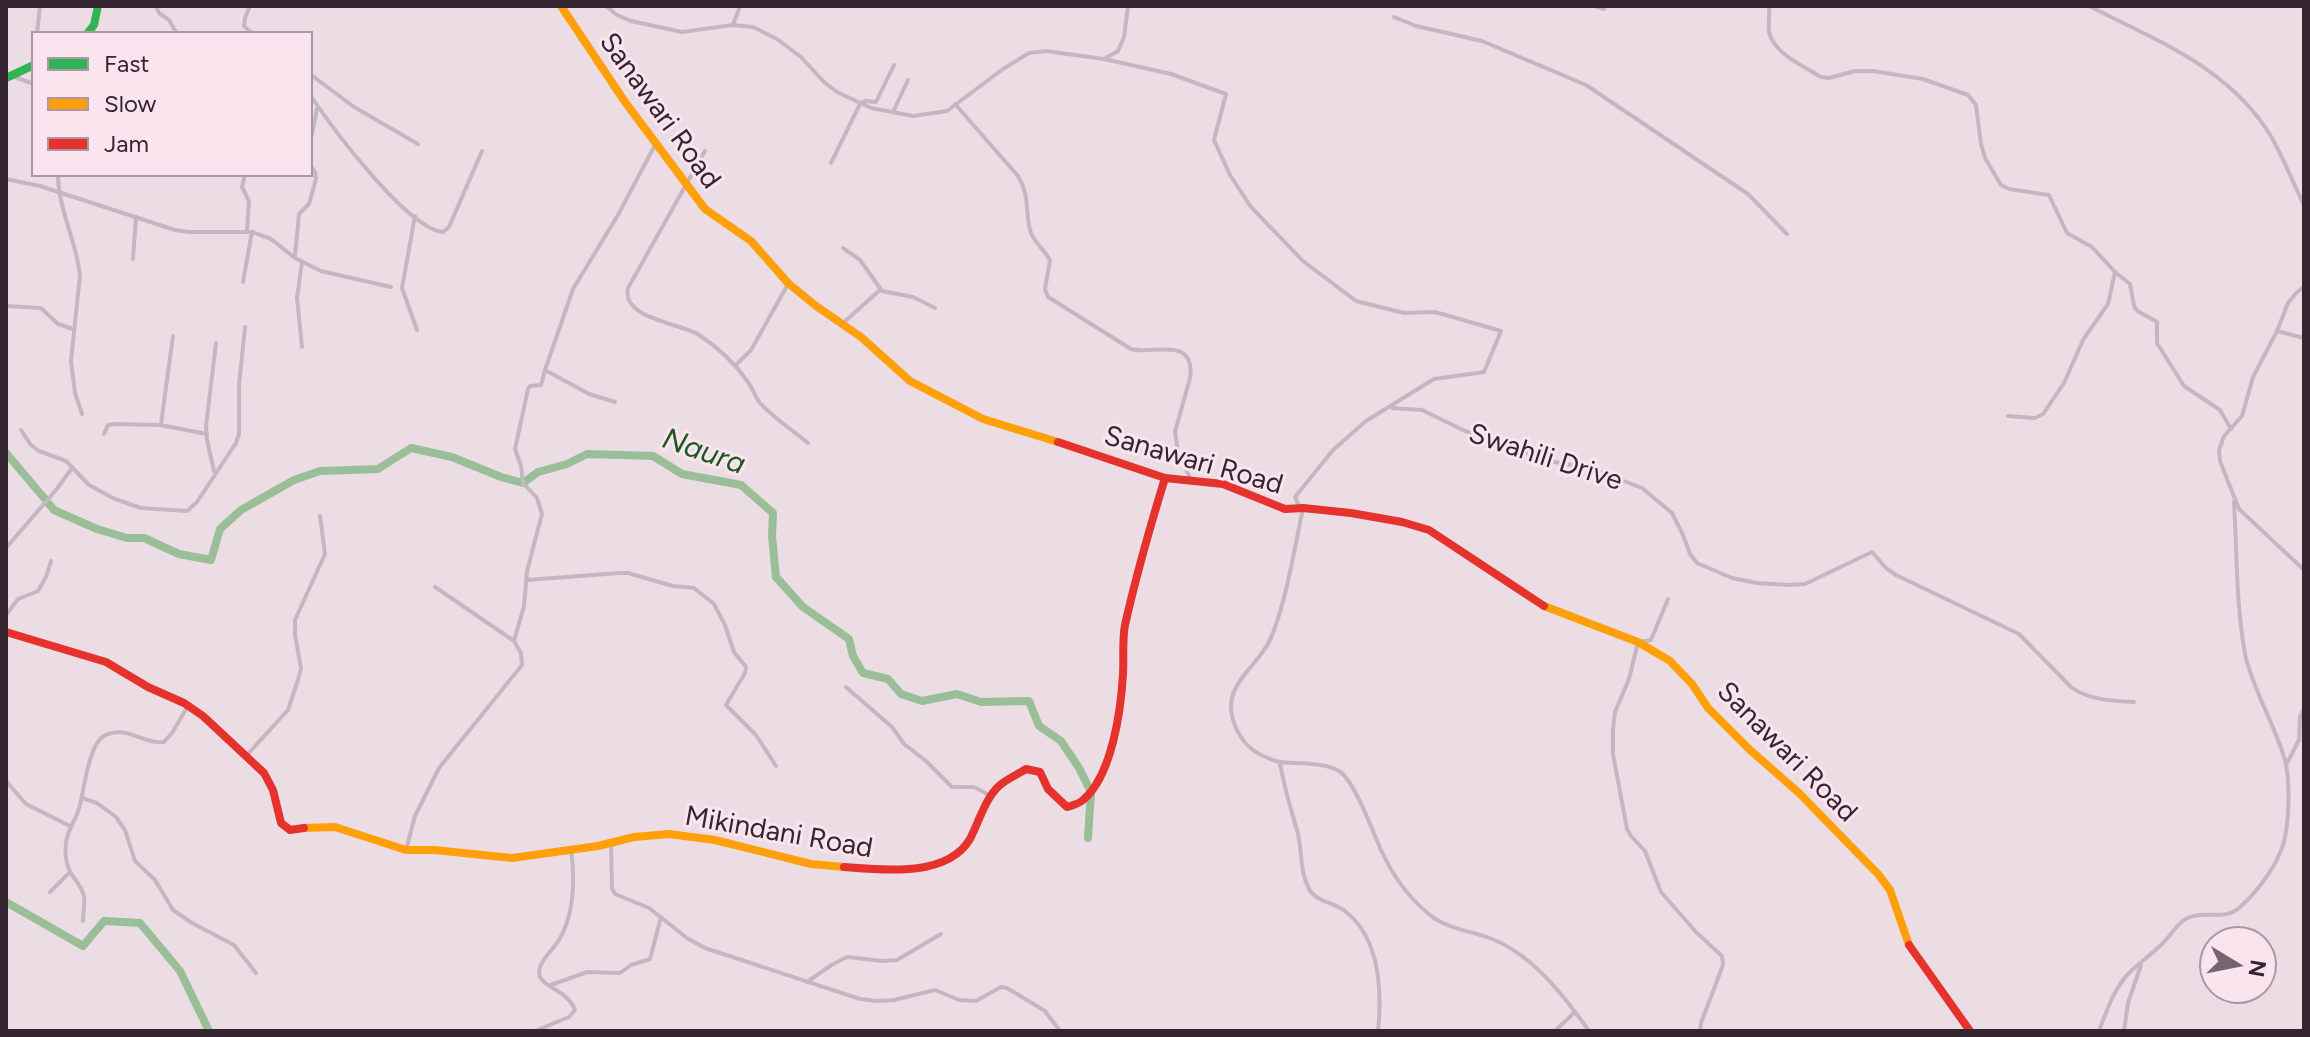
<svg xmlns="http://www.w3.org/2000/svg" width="2310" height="1037" viewBox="0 0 2310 1037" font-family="Figtree,sans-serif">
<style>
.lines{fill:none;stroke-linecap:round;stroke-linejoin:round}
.river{stroke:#99be98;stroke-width:8}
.street{stroke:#c5b7bf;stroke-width:4}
.fast{stroke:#30b455;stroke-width:8}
.slow{stroke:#ff9f0a;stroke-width:8}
.jam{stroke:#e5322d;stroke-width:8}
.labels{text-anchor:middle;stroke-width:6;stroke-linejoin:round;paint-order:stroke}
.street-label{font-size:28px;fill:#352531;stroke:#fae4ee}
.water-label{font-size:30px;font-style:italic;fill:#19591d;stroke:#fae4ee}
</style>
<rect width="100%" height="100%" fill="#ecdde4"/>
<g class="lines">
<g class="river">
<path d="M6,453L45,499"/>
<path d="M49,504L54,510L97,529L127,538H144L179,554L211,560L220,529L241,510L294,480L320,471L378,469L411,448L452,457L501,477L523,483L538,472L567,464L587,454L653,456L682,474L741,485L773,513L772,536L776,577L803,607L849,639L853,656L863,673L888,679L901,694L922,701L957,694L981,702L1029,701L1039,726L1061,741L1079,768L1091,792L1088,838"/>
<path d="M6,902L83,946L104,921L140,923L180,971L209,1031"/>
</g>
<g class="street">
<path d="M156,6L159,13L169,20L177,34"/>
<path d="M250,6L245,18L244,26L253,34"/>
<path d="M606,6L617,15L631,21L682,32L733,25L753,27L777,39L801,57L824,82L837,92L871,108L913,116L947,111L1003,69L1029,53L1046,51L1104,59L1118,51L1124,37L1128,6"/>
<path d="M1595,6L1604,9"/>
<path d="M1769,6C1770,14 1768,23 1769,32C1774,54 1804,66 1821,77L1829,78L1855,71H1873L1923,79L1968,95L1976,105L1981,144L1985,158L2001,185L2009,189L2049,195L2067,233L2092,247L2115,272L2130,284C2137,317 2129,305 2157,322V343L2184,386L2220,410L2231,429"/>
<path d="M2089,6C2157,41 2231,68 2272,138C2284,159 2293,183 2304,205"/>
<path d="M1394,17L1416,26L1482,41L1586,85L1748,194L1787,234"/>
<path d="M733,25L740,6"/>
<path d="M37,34L40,6"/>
<path d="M1104,59L1171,74L1226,94L1214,140L1230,175L1251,207L1303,261L1356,301L1404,313L1435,312L1501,331L1484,372L1434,379L1366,421L1333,450L1295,497L1298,504L1303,508C1294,551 1288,592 1273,633C1259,671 1215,684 1237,730C1246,749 1260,756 1279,762L1281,768C1285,791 1292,812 1298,834C1302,852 1300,872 1309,889C1316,902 1333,902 1345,911C1380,938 1382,991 1378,1031"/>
<path d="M310,74L354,107L418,144"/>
<path d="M12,76L34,84"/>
<path d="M310,95C331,126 406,228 443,232L449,227L482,151"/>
<path d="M862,103L865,101L876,102L894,65"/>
<path d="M955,104L1018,176C1031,197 1024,212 1031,233C1035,243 1045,251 1050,260L1045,289L1048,297L1131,349C1153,355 1196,335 1190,378L1175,432L1178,452L1191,480"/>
<path d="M893,112L908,80"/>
<path d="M310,143L317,109"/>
<path d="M705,151L628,288C621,319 681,323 699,335C719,348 734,362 748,382C753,389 755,397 760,403C774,418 792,430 808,443"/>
<path d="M831,163L860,104"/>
<path d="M58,174C58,209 76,240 80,275L71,361L75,393L82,414"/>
<path d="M245,174L242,187L249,201L247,230"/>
<path d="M6,179L40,186L175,230L189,232H252L271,239L295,258L321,271L391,287"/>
<path d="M415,216L402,288L417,330"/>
<path d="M843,248L860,260L882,291L913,297L935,308"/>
<path d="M295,256L299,214L309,204L316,179L315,172L310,165"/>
<path d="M133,259L136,217"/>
<path d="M243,282L252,232"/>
<path d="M2304,287L2296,293L2288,303L2277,331L2253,377L2242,416L2224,436L2219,450L2220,461L2239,509L2304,570"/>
<path d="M6,306L41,308L58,324L73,329"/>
<path d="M843,323L880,290"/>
<path d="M2277,331L2304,338"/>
<path d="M302,347L297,298L302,262"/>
<path d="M736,365L751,350L788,284"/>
<path d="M545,370L573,289L618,215L655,145"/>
<path d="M1392,408L1422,410L1465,431L1520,450L1538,459L1592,469L1642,488L1672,513L1683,535L1690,554L1697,563L1732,578L1757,583L1788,585L1805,584L1872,552L1886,568L1896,575L2019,634L2071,687C2088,700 2113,701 2134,702"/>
<path d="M2008,416L2035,418L2043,414L2064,383L2083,340L2108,304L2115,272"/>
<path d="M161,424L173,336"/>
<path d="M21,430L31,445L39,451L66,461L89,485L115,499L141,508L187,511L197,502L236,443L239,434V385L245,327"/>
<path d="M104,434L108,425L115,424L160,425L207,434"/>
<path d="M214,471L207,440L206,426L216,343"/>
<path d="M6,548L56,490L72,468"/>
<path d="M527,580L619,573H628L673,586L694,588L714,604L725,625L734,652L746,667L745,673L726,705L756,735L776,766"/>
<path d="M435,587L514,641"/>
<path d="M1668,599L1651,640L1638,642L1629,679L1615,712L1613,729V754L1627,829L1631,836L1645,851L1661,892L1696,932L1722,956L1723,965L1701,1023L1700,1031"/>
<path d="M6,615L18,599L38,591L46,577L51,561"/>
<path d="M846,687L892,727L904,744L926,761L952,787H974L991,796"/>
<path d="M247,755L288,710L298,680L301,668L295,635V620L325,554L320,516"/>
<path d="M1279,762C1297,764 1323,762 1339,771C1355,781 1373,833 1382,852C1393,876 1409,898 1430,915C1447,929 1472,931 1492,939C1533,955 1564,996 1589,1031"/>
<path d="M2286,765L2299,740L2300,717L2304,708"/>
<path d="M6,781L26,804L70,826"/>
<path d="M82,798L97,803L116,817L125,830L135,861L155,880L173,910L192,923L234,945L256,973"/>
<path d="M611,844L612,888L615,894L649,908L687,938L705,948L860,999L877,1001L894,1000L935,990L959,1000L976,1001L1001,987L1007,988L1045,1011L1060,1031"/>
<path d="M406,850L415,816L439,768L522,665L521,653L514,641L524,606L527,571L542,514L537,498L523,483L521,466L515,449L528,389L530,386L541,385L545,370L589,394L615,402"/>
<path d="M50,892L69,873"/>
<path d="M83,921C83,913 85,904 84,896C80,880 68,877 66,858C63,831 75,826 80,805C84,789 89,744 104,736C126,724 144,745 164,742L172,733L188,706"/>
<path d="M807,982L833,964L847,957L882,961L897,960L941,934"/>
<path d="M551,985L587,972L620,973L631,965L650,959L661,917"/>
<path d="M535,1031L569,1017L575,1010C568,991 545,988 540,977C535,964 553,950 559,940C575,913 575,879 571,849"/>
<path d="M1555,1031L1575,1012"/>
<path d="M2099,1031C2107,1010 2114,988 2130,972C2140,962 2152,954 2162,944C2173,934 2178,919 2194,916C2209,912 2227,920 2240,907C2255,894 2272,872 2280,853C2290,831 2291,780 2284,757C2273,721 2253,690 2245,654C2236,604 2237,552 2234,502"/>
<path d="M2124,1031L2128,1003L2141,965"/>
</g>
<g class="fast">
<path d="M87,34L94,25L98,6"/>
<path d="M6,78L34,65"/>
</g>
<g class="slow">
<path d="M561,6L625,102L705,209L751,241L788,283L816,306L861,337L910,381L983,419L1058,442"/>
<path d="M1544,606L1638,642L1670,661L1692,684L1708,708L1749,749L1799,793L1878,874L1890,890L1909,945"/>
<path d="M304,828L335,827L406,850H434L512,858L598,846L634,837L669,834L715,840L811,864L844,867"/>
</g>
<g class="jam">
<path d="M1058,442L1165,478L1223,484L1285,509L1303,508L1351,513L1402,522L1429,530L1544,606"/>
<path d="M6,632L106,662L148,687L184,703L203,716L264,773L273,790L281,823L290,830L304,828"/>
<path d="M844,867C882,870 947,878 970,839C979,822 985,798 1000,785C1007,779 1018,774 1026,769L1040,772L1048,789L1067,807C1073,805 1079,804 1083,800C1112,776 1121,710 1123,674C1124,658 1122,641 1125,625C1136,576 1150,527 1165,478"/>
<path d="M1909,945L1970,1031"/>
</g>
</g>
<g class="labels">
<g class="street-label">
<text transform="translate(661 110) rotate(54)" y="10">Sanawari Road</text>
<text transform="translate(1546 456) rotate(18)" y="10">Swahili Drive</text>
<text transform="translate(1194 459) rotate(16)" y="10">Sanawari Road</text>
<text transform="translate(1788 751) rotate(45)" y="10">Sanawari Road</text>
<text transform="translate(779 831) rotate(10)" y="10">Mikindani Road</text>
</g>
<g class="water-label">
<text transform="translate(704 451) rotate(19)" y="10">Naura</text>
</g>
</g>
<rect width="2310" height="1037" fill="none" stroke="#352531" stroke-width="16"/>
<rect x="32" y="32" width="280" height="144" fill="#fae4ee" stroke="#ab98a2" stroke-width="2"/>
<rect x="48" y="58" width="40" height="12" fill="#30b455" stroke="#ab98a2" stroke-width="2"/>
<text x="104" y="72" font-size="24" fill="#352531">Fast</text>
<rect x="48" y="98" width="40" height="12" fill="#ff9f0a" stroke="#ab98a2" stroke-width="2"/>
<text x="104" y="112" font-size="24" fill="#352531">Slow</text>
<rect x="48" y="138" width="40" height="12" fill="#e5322d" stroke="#ab98a2" stroke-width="2"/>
<text x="104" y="152" font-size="24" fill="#352531">Jam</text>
<g transform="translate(2238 965) rotate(100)"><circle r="38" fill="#fae4ee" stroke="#ab98a2" stroke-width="2"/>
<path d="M0-6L14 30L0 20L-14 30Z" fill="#756570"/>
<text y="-12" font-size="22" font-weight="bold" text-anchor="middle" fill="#352531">N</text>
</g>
</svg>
